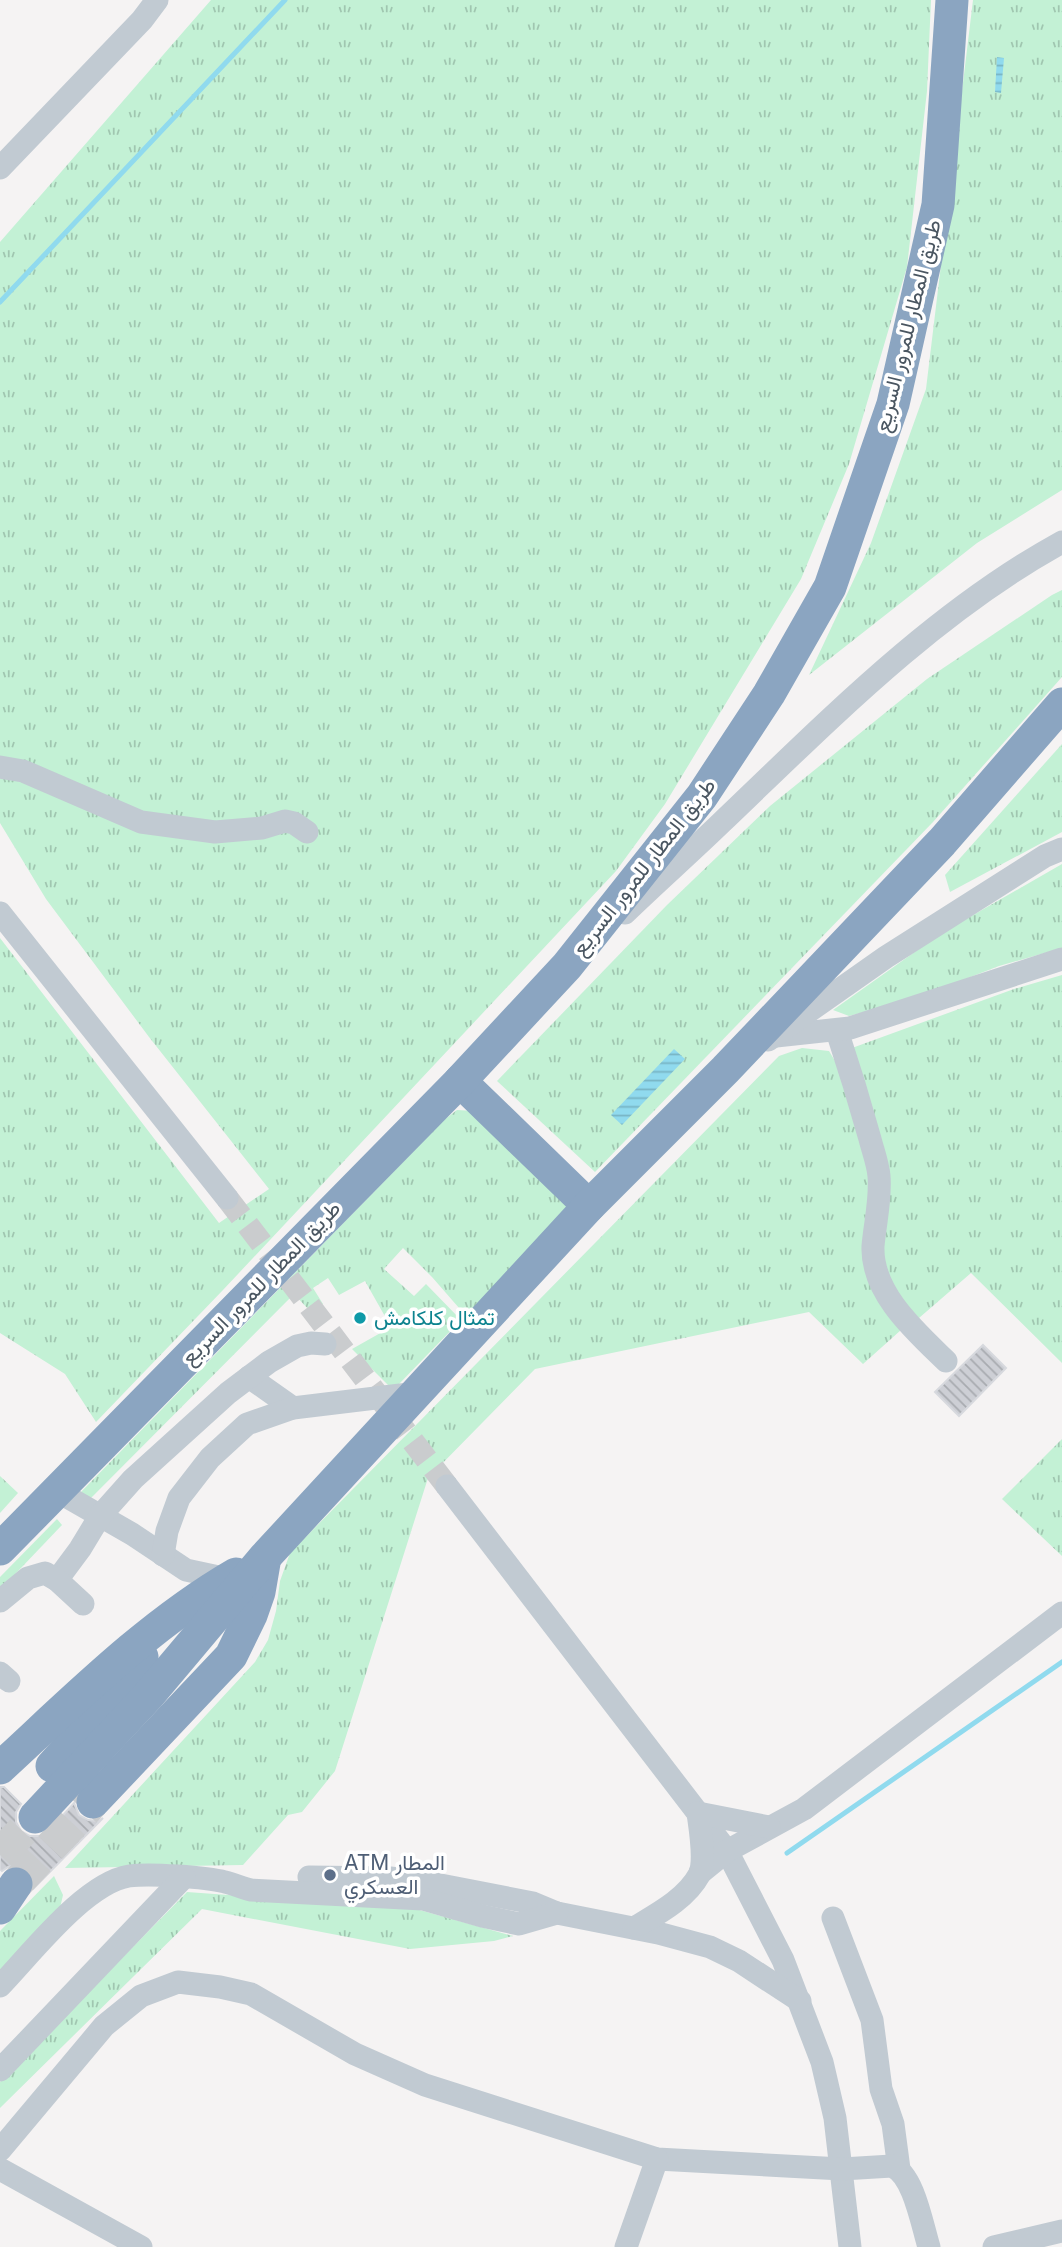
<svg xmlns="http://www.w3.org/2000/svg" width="1062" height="2247" viewBox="0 0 1062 2247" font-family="Inter,Vazirmatn,sans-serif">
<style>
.grass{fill:url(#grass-tufts)}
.water{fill:url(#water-rules)}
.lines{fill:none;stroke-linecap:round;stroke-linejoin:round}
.stream{stroke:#90daee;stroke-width:5}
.building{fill:url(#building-back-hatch);stroke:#d7d9de;stroke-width:2}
.minor-tunnel{stroke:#caccce;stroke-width:23;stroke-dasharray:23 11;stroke-linecap:butt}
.highway-tunnel{stroke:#caccce;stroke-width:33;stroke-dasharray:33 17;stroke-linecap:butt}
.minor{stroke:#c1cad2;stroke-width:23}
.highway{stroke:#8ba5c1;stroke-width:33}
.culture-dot{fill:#0f9aa8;stroke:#fff;stroke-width:2.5}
.service-dot{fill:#5c6f8a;stroke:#fff;stroke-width:2.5}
.labels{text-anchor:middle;stroke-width:7;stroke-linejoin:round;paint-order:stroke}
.street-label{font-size:21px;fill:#4a5661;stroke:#fff}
.culture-label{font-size:21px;fill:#0d838f;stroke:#fff;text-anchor:start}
.service-label{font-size:21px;fill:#4e5e75;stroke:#fff;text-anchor:start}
</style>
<defs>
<pattern id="grass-tufts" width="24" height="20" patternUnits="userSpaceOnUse" patternTransform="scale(1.75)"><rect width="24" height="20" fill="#c3f1d5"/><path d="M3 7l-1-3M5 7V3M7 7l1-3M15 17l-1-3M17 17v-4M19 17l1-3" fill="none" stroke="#a0c6b0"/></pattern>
<pattern id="water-rules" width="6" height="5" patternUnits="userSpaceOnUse" patternTransform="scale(1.75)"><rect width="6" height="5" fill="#90daee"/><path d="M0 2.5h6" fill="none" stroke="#78b4c4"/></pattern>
<pattern id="building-back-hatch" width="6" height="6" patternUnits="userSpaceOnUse" patternTransform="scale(1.75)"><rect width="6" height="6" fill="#cdcfd5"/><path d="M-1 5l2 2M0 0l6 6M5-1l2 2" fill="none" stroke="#a8abb0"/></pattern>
</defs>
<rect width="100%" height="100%" fill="#f5f3f3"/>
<g class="grass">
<path d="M211,0H931L927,91L907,267L849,464L801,579L665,804L616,871L223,1290L96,1422L65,1374L0,1333V938L219,1223L269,1189L149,1037L46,899L0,823V242Z"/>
<path d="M973,0H1062V490L977,543L809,675L871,543L926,389Z"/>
<path d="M1062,590V677L933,822L595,1172L497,1081L667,905L770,806L927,679L1052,595Z"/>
<path d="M1062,744V832L950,892L945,875Z"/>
<path d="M1062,864V948L999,966L916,998L849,1016L833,1010L940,934Z"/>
<path d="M1062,975V1363L971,1273L919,1318C899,1299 889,1279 880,1253L852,1048L1014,989Z"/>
<path d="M802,1048L829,1051L844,1076L870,1177L868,1251L901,1330L863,1364L809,1312L535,1369L428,1478L335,1771L302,1812L288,1815L243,1865L65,1868L255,1662L268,1640L276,1611L280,1581L290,1553L779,1056Z"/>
<path d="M457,1110L474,1111L568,1200L569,1210L466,1316L432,1277L403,1248L384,1269L414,1296L426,1284L461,1320L399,1384L390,1387L352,1349L391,1327L365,1281L339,1295L328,1278L313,1288L323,1304L310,1311L294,1294L89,1500L81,1492L444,1120Z"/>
<path d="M1062,1439V1556L1002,1499Z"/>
<path d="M0,1476L18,1493L0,1513Z"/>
<path d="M57,1519L62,1525L0,1590V1577Z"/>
<path d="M54,1876L63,1895L60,1908L0,1975V1931Z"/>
<path d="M187,1892L416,1909L513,1936L494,1941L410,1949L202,1909L0,2108V2082Z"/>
</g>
<g class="water">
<path d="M997,57L1004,58L1001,93L995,92Z"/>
<path d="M674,1049L685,1059L622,1125L611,1115Z"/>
</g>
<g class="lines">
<g class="stream">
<path d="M0,302L285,0"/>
<path d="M787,1853L1062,1662"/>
</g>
</g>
<g class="building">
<path d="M983,1345L1006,1368L959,1416L935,1392Z"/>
<path d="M0,1787H4L21,1804L16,1812V1822L21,1831L30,1836H40L49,1831L74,1803L79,1815L88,1820L98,1821L103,1818L34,1888L33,1876L26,1868L17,1865L8,1867L2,1871L0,1869Z"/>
</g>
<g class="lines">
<path class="minor-tunnel" d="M227,1198L447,1486"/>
<g class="highway-tunnel">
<path d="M0,1855L35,1817"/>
<path d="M16,1884L93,1802"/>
</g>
<g class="minor">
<path d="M0,168L142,20L157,0"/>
<path d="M0,767L23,771L141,822L215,832L262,828L285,821L294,823L307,832"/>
<path d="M0,913L227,1198"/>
<path d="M625,913C657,882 690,853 722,822C828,721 933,613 1062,542"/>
<path d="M837,1031C849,1067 860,1103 870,1139C873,1151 878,1164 879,1176C881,1199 875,1223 873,1246C871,1293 916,1332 946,1361"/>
<path d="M776,1036L850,1028L1062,959"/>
<path d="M768,1040L886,957L1045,856L1062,849"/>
<path d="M249,1377L293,1408"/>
<path d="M447,1486L727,1851L783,1960L822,2062L835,2118L850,2247"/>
<path d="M57,1491L132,1534L186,1570L228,1579"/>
<path d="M163,1555L167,1531L179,1498L210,1458L247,1424L293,1408L417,1393"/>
<path d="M57,1580L80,1549L100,1516L133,1479L228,1393L269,1362L297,1346L311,1343L325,1344"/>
<path d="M0,1601L28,1578L45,1573L57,1580L83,1604"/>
<path d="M0,1673L9,1681"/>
<path d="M700,1873L727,1851L804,1809L1062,1613"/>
<path d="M309,1877L390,1878L425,1882L533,1903L557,1913L658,1933L710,1947L739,1961L800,2001"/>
<path d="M833,1918L872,2020L881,2089L893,2124L899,2169"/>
<path d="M634,1928C657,1914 686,1899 699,1875C706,1862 700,1828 698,1813L769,1827"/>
<path d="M0,1986C31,1954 85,1883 129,1876C149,1873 206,1877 225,1882C234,1884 242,1888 251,1890L423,1899L482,1916L519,1924L557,1913"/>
<path d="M0,2070L184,1877"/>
<path d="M0,2150L104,2026L141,1996L178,1982L220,1987L251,1994L355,2054L425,2085L657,2159L842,2169L892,2166C914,2175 922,2225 929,2247"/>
<path d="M0,2169L141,2247"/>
<path d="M626,2247L657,2159"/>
<path d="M994,2247L1062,2231"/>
</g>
<g class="highway">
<path d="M460,1081L589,1206"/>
<path d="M0,1549L460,1081L567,966L702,796L769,694L830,587L893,404L938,205L952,0"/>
<path d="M52,1766L97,1716L142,1657"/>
<path d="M0,1768C74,1700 148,1625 236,1574"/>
<path d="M93,1802L231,1656L251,1615L259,1592L264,1563"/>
<path d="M35,1817L148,1696L265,1557L589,1206L725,1070L942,842L1062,704"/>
<path d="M0,1908L16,1884"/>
</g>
</g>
<circle class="culture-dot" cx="360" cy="1318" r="7"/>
<circle class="service-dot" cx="330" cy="1875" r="7"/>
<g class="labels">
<g class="street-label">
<text transform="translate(908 326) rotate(-76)" y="7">طريق المطار للمرور السريع</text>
<text transform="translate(644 867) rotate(-52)" y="7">طريق المطار للمرور السريع</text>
<text transform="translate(261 1283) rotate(-46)" y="7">طريق المطار للمرور السريع</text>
</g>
<g class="culture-label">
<text x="374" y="1325">تمثال كلكامش</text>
</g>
<g class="service-label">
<text x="344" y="1870">ATM المطار<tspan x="344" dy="24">العسكري</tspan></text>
</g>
</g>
</svg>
